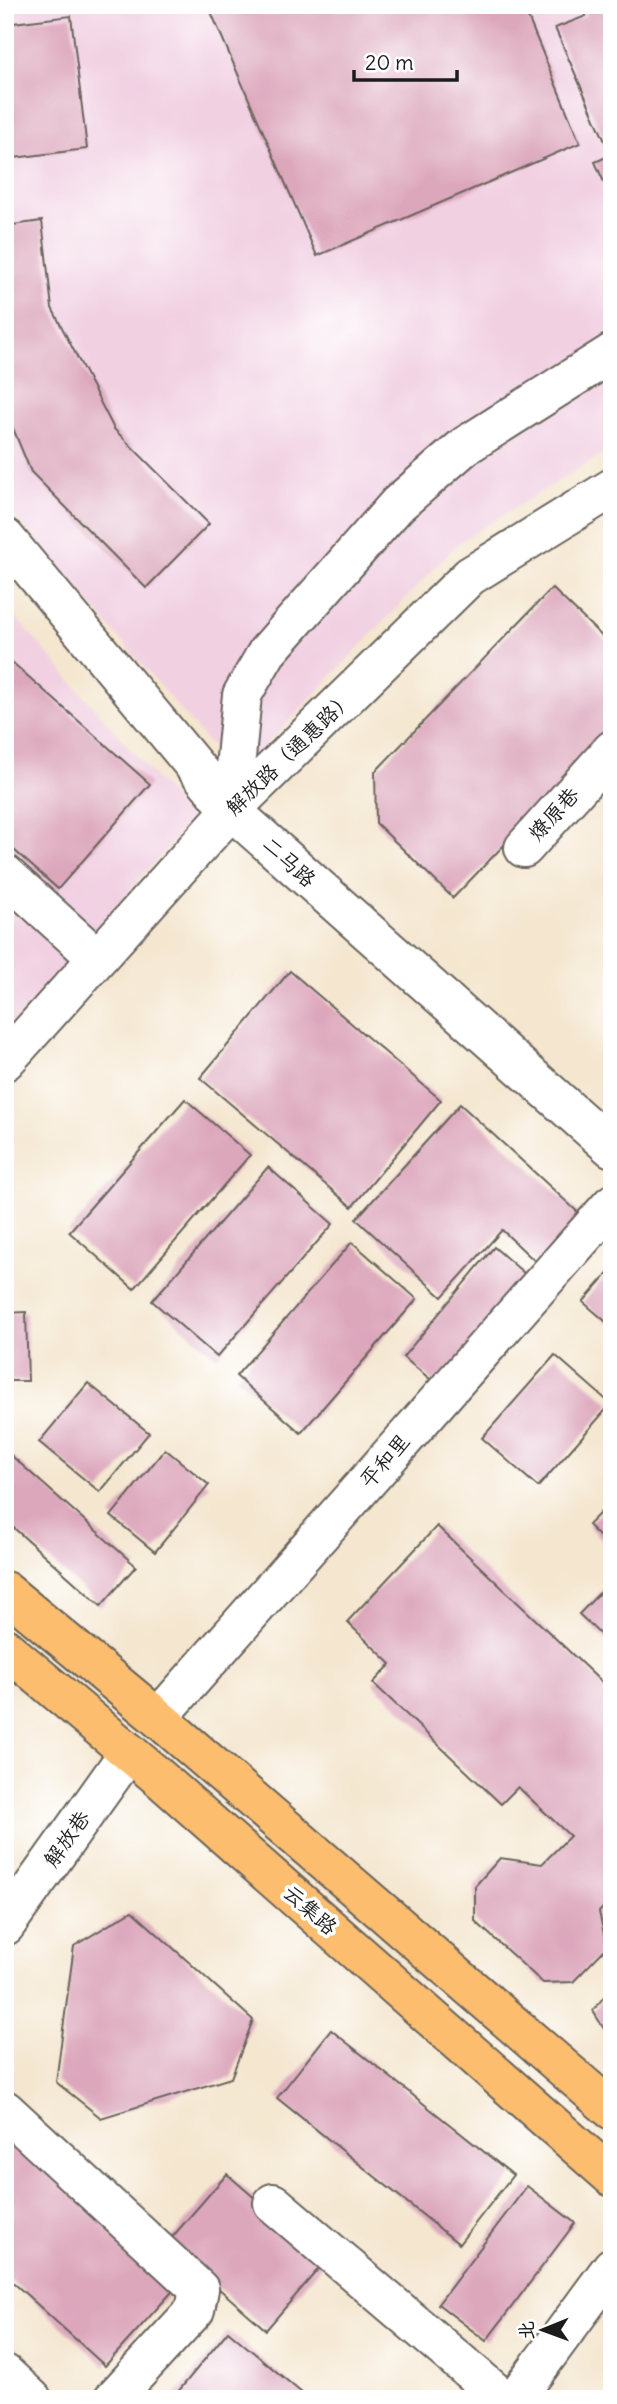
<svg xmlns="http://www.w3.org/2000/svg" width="617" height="2404" viewBox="0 0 617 2404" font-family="Delius,'LXGW WenKai TC',sans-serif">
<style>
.built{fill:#f1d0e2}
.building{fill:#dca6bb}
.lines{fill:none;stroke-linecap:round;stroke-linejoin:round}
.minor-casing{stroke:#68635b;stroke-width:42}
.major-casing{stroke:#68635b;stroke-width:42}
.minor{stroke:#fff;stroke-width:38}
.major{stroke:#fcbd6e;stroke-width:38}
.labels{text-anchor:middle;stroke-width:7;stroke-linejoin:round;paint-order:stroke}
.street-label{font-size:21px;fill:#1c1c1c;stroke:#fff}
</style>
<rect width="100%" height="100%" fill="#fff"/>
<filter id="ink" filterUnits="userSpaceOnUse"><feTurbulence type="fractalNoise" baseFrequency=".0143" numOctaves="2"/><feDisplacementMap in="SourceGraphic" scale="14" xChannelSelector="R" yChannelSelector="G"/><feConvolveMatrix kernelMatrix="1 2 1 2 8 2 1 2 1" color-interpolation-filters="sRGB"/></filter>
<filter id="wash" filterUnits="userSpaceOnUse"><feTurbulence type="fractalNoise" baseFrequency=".00686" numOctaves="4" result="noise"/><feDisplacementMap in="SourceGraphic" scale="28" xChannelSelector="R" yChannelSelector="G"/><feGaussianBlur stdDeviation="1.57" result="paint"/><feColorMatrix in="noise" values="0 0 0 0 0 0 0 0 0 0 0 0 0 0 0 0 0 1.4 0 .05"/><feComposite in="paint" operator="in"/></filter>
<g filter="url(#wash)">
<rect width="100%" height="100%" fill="#f4e6cf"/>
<g class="built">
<path d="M5,5H612V448L459,542L237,776L5,504Z"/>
<path d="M5,605L192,820L5,1032Z"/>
</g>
<g id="blocks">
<g class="building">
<path d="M208,5H523L580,143L317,256Z"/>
<path d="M581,5H612V200L595,162L611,155L555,28L586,16Z"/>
<path d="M71,16L87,149L5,159V24Z"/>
<path d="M42,221L52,308L114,429L209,524L146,588L31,472L5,409V226Z"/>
<path d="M552,588L612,646V733L453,898L376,823L375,772Z"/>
<path d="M5,656L150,784L58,889L5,842Z"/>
<path d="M290,971L441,1100L352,1207L200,1078Z"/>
<path d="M185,1099L250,1155L134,1289L69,1232Z"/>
<path d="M460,1104L581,1215L538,1264L502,1230L442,1297L356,1219Z"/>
<path d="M268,1167L333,1224L217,1357L152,1301Z"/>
<path d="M352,1242L417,1299L301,1433L236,1376Z"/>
<path d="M494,1247L532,1280L441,1388L403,1357Z"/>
<path d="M612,1269V1327L583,1302Z"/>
<path d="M26,1312L28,1381H5V1313Z"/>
<path d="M555,1355L611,1404L538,1487L482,1438Z"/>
<path d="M88,1383L149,1433L100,1492L39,1442Z"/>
<path d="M165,1449L209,1485L155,1552L111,1516Z"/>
<path d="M5,1450L136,1566L101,1606L5,1520Z"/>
<path d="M612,1501V1549L588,1525Z"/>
<path d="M437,1526L612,1692V1898L599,1912L607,1947L573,1982L543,1983L475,1921V1886L500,1858L542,1864L570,1836L518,1787L501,1804L373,1683L391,1664L347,1622Z"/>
<path d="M612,1580V1646L579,1614Z"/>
<path d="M132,1911L253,2020L231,2078L101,2118L56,2082L74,1946Z"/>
<path d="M612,1986V2042L593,2011Z"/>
<path d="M331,2030L513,2175L459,2244L277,2098Z"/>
<path d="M5,2125L180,2283L105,2366L5,2275Z"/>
<path d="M227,2174L326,2260L266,2330L167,2243Z"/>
<path d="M527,2186L575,2223L486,2341L438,2304Z"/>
<path d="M228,2331L309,2399H172Z"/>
</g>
</g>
</g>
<g filter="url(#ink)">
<use href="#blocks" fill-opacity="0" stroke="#68635b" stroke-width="2"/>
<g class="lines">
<defs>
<g id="minor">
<path d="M5,538L231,810L612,1148"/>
<path d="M231,810L242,695L267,652L398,504L465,446L612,353"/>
<path d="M524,848L612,750"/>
<path d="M5,874L96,957"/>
<path d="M5,1061L231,810L470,576L612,488"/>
<path d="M158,1718L612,1204"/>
<path d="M5,1926L129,1752"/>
<path d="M5,2110L199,2289L195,2310L113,2399"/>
<path d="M273,2203L503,2399"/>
<path d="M5,2374L32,2399"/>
<path d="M515,2399L612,2267"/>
</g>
<g id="major">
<path d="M5,1591L158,1718L612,2110"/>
<path d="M5,1648L156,1775L612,2177"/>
</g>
</defs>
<use href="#minor" class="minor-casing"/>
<use href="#major" class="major-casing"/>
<use href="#minor" class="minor"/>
<use href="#major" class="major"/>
</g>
</g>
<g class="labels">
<g class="street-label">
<text transform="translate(290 753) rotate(-44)" y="7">解放路（通惠路）</text>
<text transform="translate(554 814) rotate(-48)" y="7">燎原巷</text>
<text transform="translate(289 862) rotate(42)" y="7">二马路</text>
<text transform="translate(385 1461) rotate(-49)" y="7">平和里</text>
<text transform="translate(67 1839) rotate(-55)" y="7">解放巷</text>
<text transform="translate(310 1910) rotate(41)" y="7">云集路</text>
</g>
</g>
<rect width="617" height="2404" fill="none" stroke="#fff" stroke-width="28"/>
<g transform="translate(543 2330) rotate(269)" stroke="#ffffff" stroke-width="5" paint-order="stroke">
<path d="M0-5L12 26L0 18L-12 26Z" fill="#1c1c1c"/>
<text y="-10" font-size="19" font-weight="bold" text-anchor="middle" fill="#1c1c1c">北</text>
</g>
<path d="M354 70v10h103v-10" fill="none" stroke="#1c1c1c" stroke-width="3.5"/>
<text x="365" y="70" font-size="21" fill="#1c1c1c" stroke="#ffffff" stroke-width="5" paint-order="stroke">20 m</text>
</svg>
